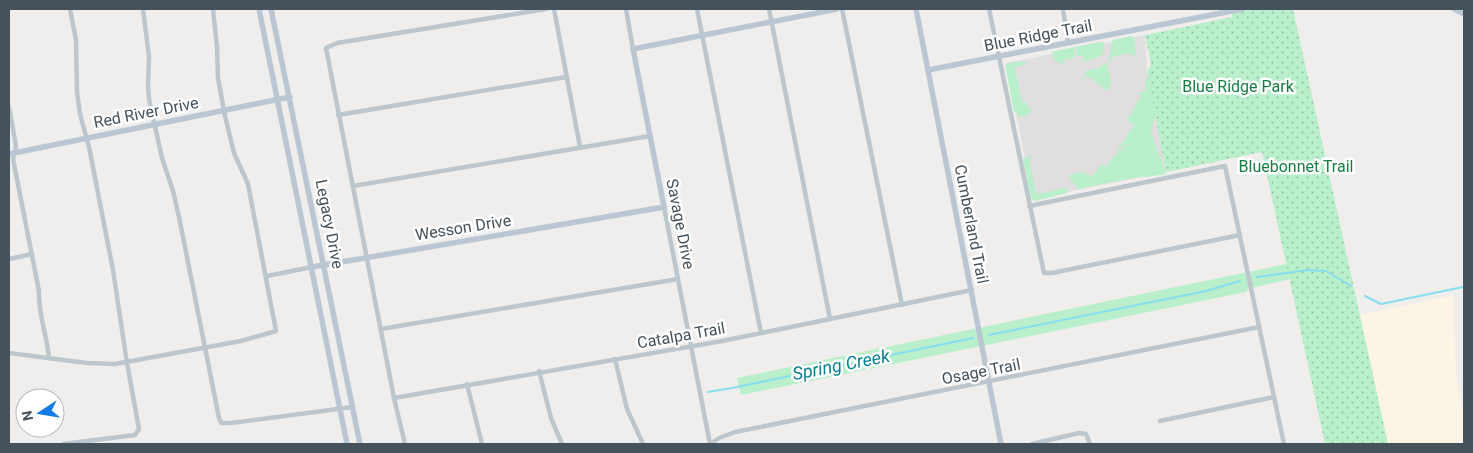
<svg xmlns="http://www.w3.org/2000/svg" width="1473" height="453" viewBox="0 0 1473 453" font-family="Roboto,sans-serif">
<style>
.commercial{fill:#fcf4e5}
.education{fill:#e1dedf}
.green{fill:#b9f0cb}
.park{fill:url(#park-dots)}
.lines{fill:none;stroke-linecap:round;stroke-linejoin:round}
.stream{stroke:#85dfee;stroke-width:2}
.street{stroke:#bbc6cd;stroke-width:4.5}
.secondary{stroke:#bac7d2;stroke-width:5.5}
.labels{text-anchor:middle;stroke-width:5;stroke-linejoin:round;paint-order:stroke}
.street-label{font-size:16px;fill:#45525b;stroke:#fff}
.park-label{font-size:16px;fill:#147e42;stroke:#fff}
.water-label{font-size:18px;font-style:italic;fill:#098094;stroke:#fff}
</style>
<defs>
<pattern id="park-dots" width="8" height="8" patternUnits="userSpaceOnUse" patternTransform="scale(1.25)"><rect width="8" height="8" fill="#b9f0cb"/><path d="M2 2h.1M6 6h.1" fill="none" stroke="#98c5a8" stroke-width="1.8" stroke-linecap="round"/></pattern>
</defs>
<rect width="100%" height="100%" fill="#f0eded"/>
<path class="commercial" d="M1453,295L1456,376L1464,416V444H1388L1360,315Z"/>
<path class="education" d="M1145,35L1147,72L1166,172L1033,199L1006,63Z"/>
<g class="green">
<path d="M1131,36L1134,38L1136,54L1132,57L1130,53L1112,57V61L1108,62L1113,40Z"/>
<path d="M1099,42H1103C1109,57 1094,59 1082,62L1084,56H1077L1075,47Z"/>
<path d="M1074,47L1075,58L1064,60L1063,65L1054,60L1052,52Z"/>
<path d="M1024,61L1027,64L1015,67L1022,102L1026,101L1027,106L1032,110L1028,115L1018,117L1017,112H1014L1005,64Z"/>
<path d="M1107,62L1111,83L1107,91L1086,75L1081,81L1086,71L1099,68Z"/>
<path d="M1149,78L1157,108L1151,132L1166,174L1147,177H1139L1077,189L1068,175L1083,172L1092,177L1101,164L1105,167L1111,159L1128,144L1127,143L1114,155L1134,125L1127,120L1141,96L1137,93L1146,91L1145,79Z"/>
<path d="M1032,155L1034,156L1029,158L1036,194L1065,188L1068,190L1067,193L1035,201L1031,199L1023,159Z"/>
<path d="M1286,264L1290,279L1248,289L1246,292L741,395L737,378Z"/>
</g>
<path class="park" d="M1231,9H1293L1388,444H1325L1262,152L1166,172L1147,72L1151,64L1145,35L1232,17Z"/>
<g class="lines">
<g class="stream">
<path d="M1257,277L1308,270L1326,271L1351,286"/>
<path d="M1365,296L1381,304L1463,287"/>
<path d="M989,335L1206,291L1240,281"/>
<path d="M708,392L732,388L973,338"/>
</g>
<g class="street">
<path d="M143,9L149,57L148,86L149,99L162,158L173,191L179,217L219,418L221,423H231L353,407"/>
<path d="M554,9L580,147"/>
<path d="M626,9L633,49"/>
<path d="M697,9L761,333"/>
<path d="M769,9L830,319"/>
<path d="M842,9L902,305"/>
<path d="M989,9L1044,273H1052L1240,235"/>
<path d="M1063,9L1068,43"/>
<path d="M9,107L16,146L13,159L39,291C38,314 47,335 49,358"/>
<path d="M338,115L566,77"/>
<path d="M353,186L650,136"/>
<path d="M1029,206L1225,166L1284,444"/>
<path d="M664,207L710,444"/>
<path d="M9,259L32,254"/>
<path d="M267,276L312,267"/>
<path d="M381,329L678,279"/>
<path d="M9,353L87,363L115,364L241,341L276,331L248,184L234,153L225,116L218,78L217,47L213,9"/>
<path d="M615,359L627,409L643,444"/>
<path d="M539,371L551,418L562,444"/>
<path d="M467,384L482,444"/>
<path d="M394,398L722,341L972,290"/>
<path d="M1160,421L1274,397"/>
<path d="M63,444L135,435L139,429L127,363L113,270L89,147L80,114L77,92L76,40L70,9"/>
<path d="M405,444L394,398L326,48L337,43L546,9"/>
<path d="M710,444L719,438L735,432L1259,327"/>
<path d="M1032,444L1079,433L1086,434L1090,444"/>
</g>
<g class="secondary">
<path d="M259,9L347,444"/>
<path d="M271,9L360,444"/>
<path d="M916,9L1001,444"/>
<path d="M1454,9L1464,14"/>
<path d="M928,70L1242,9"/>
<path d="M9,154L290,97"/>
<path d="M312,267L664,207L633,49L837,9"/>
</g>
</g>
<g class="labels">
<g class="street-label">
<text transform="translate(1038 35) rotate(-11)" y="6">Blue Ridge Trail</text>
<text transform="translate(146 112) rotate(-11)" y="6">Red River Drive</text>
<text transform="translate(330 224) rotate(79)" y="6">Legacy Drive</text>
<text transform="translate(681 224) rotate(79)" y="6">Savage Drive</text>
<text transform="translate(972 224) rotate(79)" y="6">Cumberland Trail</text>
<text transform="translate(463 227) rotate(-9)" y="6">Wesson Drive</text>
<text transform="translate(681 335) rotate(-10)" y="6">Catalpa Trail</text>
<text transform="translate(981 371) rotate(-11)" y="6">Osage Trail</text>
</g>
<g class="park-label">
<text x="1238" y="92">Blue Ridge Park</text>
<text x="1296" y="172">Bluebonnet Trail</text>
</g>
<g class="water-label">
<text transform="translate(841 365) rotate(-11)" y="6">Spring Creek</text>
</g>
</g>
<rect width="1473" height="453" fill="none" stroke="#45525b" stroke-width="20"/>
<g transform="translate(40 413) rotate(258)"><circle r="24" fill="#ffffff" stroke="#b5babd"/>
<path d="M0-4L9 19L0 12L-9 19Z" fill="#147ce4"/>
<text y="-8" font-size="14" font-weight="bold" text-anchor="middle" fill="#45525b">N</text>
</g>
</svg>
